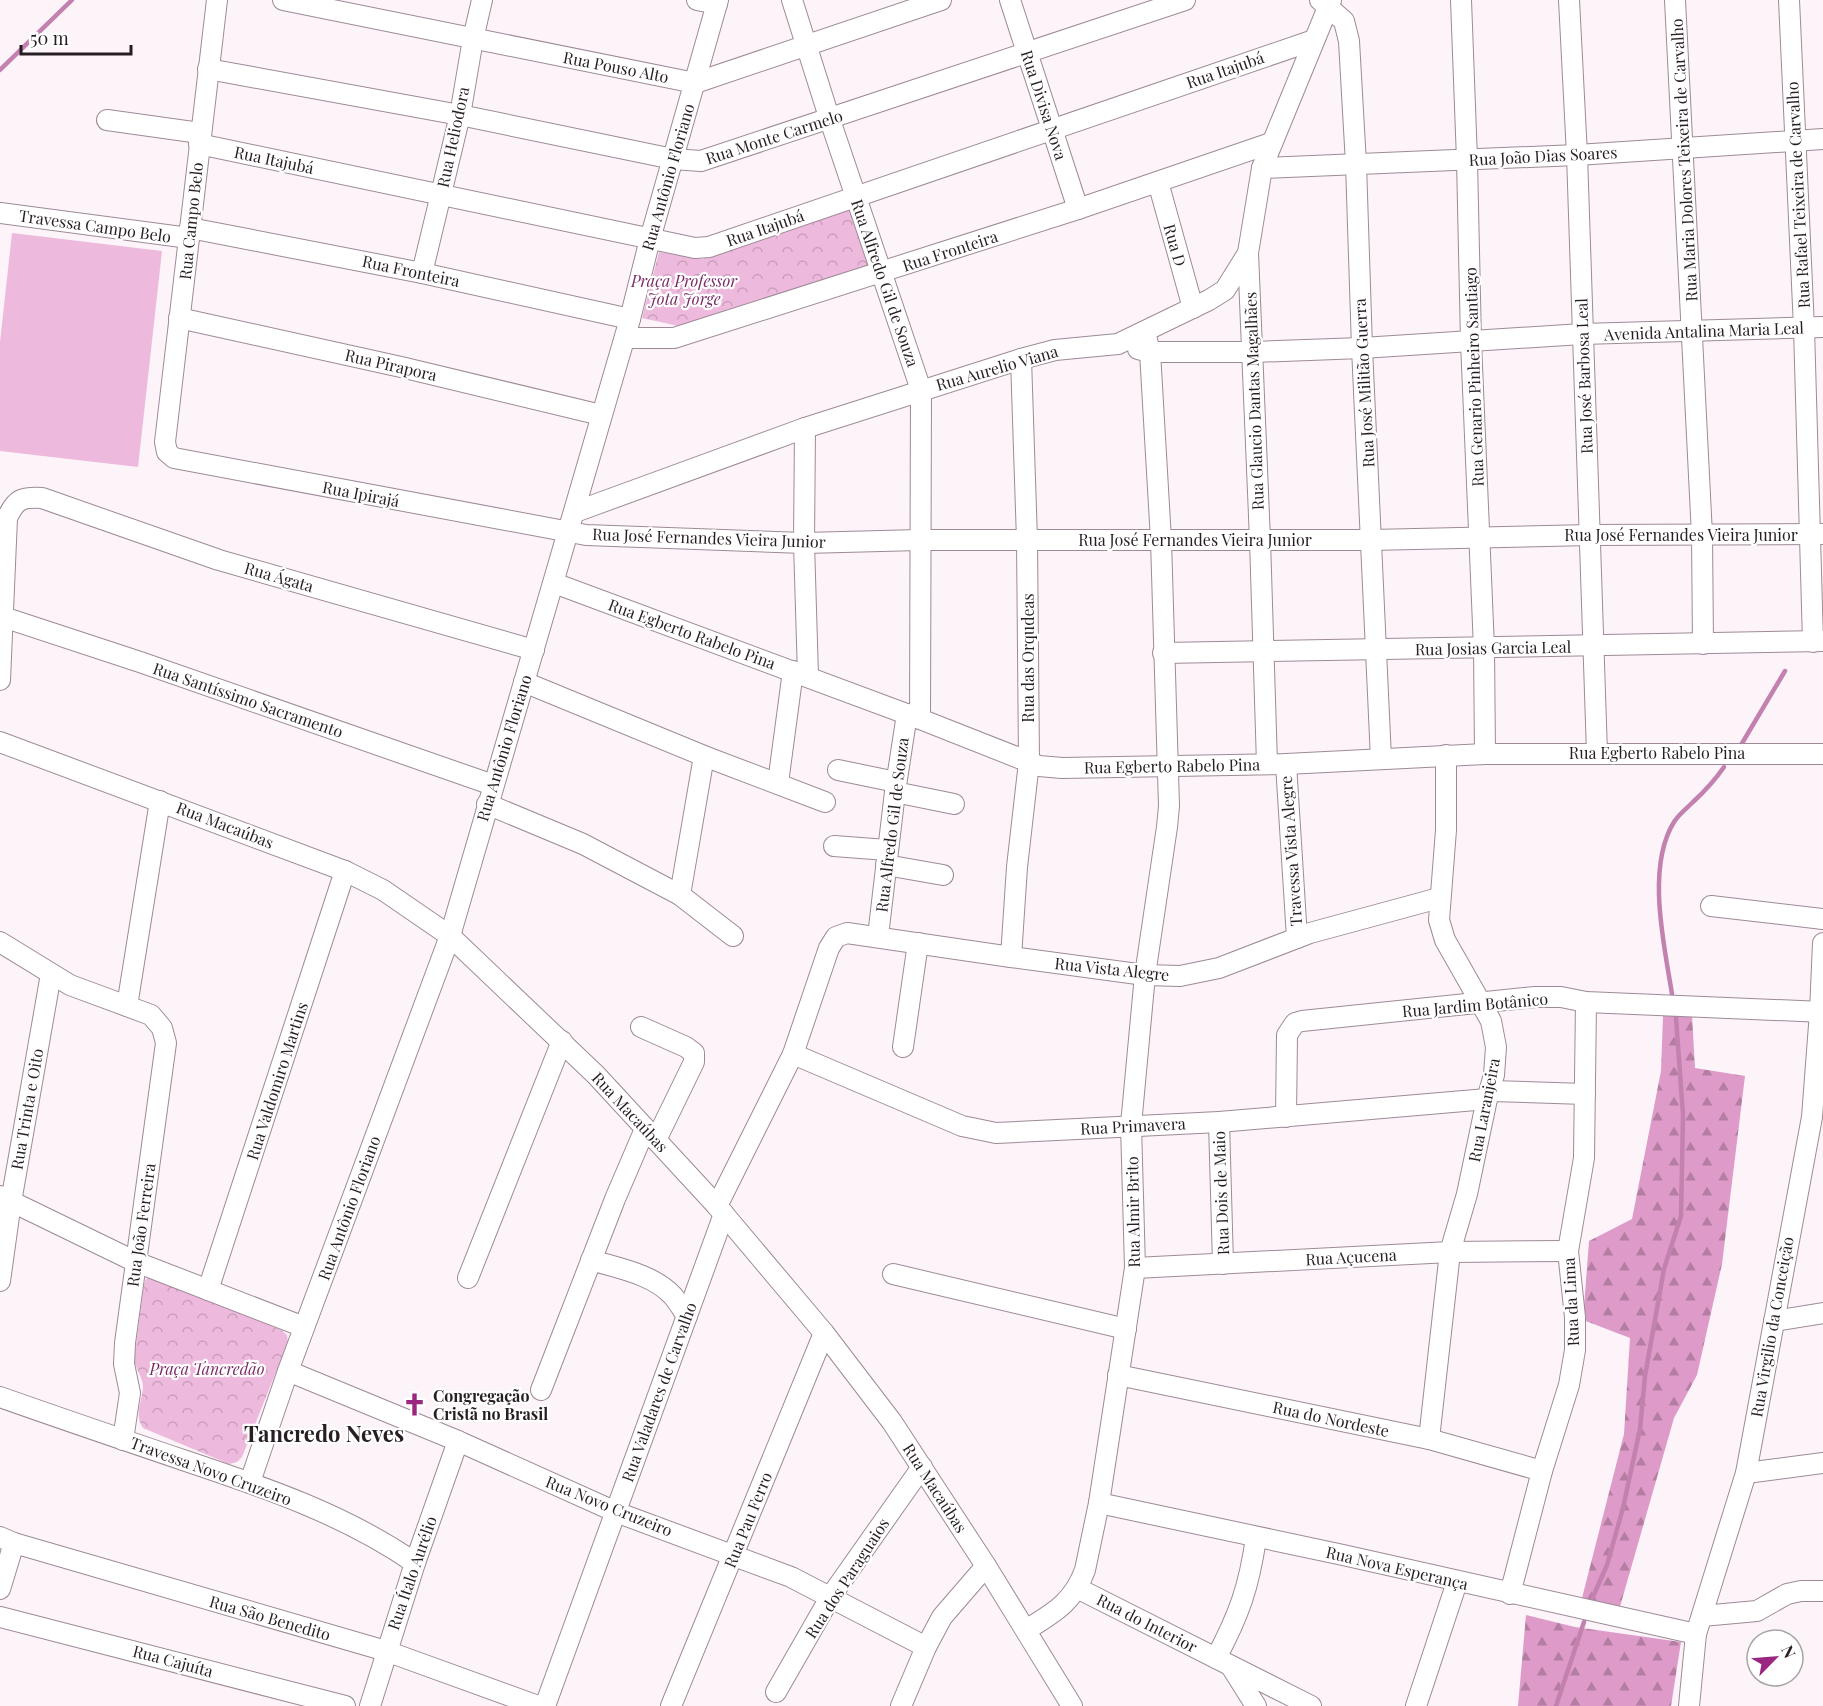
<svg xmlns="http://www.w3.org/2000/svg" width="1823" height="1706" viewBox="0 0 1823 1706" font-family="'Playfair Display',serif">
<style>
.grass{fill:#edb9dc}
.forest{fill:url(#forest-firs)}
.park{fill:url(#park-crowns)}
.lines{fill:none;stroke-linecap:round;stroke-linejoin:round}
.stream{stroke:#c281af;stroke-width:4.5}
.minor-casing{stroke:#9e8a97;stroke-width:22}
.minor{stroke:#fff;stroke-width:20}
.labels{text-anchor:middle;stroke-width:4.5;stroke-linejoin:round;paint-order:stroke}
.street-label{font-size:16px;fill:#261e23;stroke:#fff}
.park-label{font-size:16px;font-style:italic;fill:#782b65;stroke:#fff}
.poi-label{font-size:16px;font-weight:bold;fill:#261e23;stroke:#fff;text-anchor:start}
.district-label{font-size:22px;font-weight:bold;fill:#261e23;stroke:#fff}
</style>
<defs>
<pattern id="forest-firs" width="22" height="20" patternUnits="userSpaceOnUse" patternTransform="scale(1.5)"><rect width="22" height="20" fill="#de9bc9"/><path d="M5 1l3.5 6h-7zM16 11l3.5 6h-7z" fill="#b47ea3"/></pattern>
<pattern id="park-crowns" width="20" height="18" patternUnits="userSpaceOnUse" patternTransform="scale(1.5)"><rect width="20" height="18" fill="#edb9dc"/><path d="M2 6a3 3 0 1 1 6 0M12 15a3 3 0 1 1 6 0" fill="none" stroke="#cb9fbc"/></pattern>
</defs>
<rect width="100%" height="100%" fill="#fcf4f9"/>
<path class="grass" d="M12,233L162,251L138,467L0,451V342Z"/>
<g class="forest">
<path d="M1692,1015L1695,1068L1745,1076L1722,1264L1697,1375L1674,1418L1619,1610L1581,1602L1624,1434L1630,1338L1583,1320L1589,1241L1632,1219L1661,1071L1663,1016Z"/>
<path d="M1526,1615L1575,1627L1681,1642L1671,1706H1518Z"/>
</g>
<g class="park">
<path d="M852,208L872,268L683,327L642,318L659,252L702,259Z"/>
<path d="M151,1277H156L281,1330L287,1335L288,1342L242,1457L237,1462L229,1464L143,1428C134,1415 142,1402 143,1387C143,1378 136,1369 134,1360L144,1284L146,1279Z"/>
</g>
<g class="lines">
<g class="stream">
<path d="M0,70L72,0"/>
<path d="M1741,745L1785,671"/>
<path d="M1672,994C1664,944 1646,867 1674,822C1679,814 1687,808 1693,802C1705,791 1715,780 1724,767"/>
<path d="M1592,1599L1607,1565L1623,1508L1640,1429L1645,1376L1664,1269L1681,1216L1683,1115L1676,1018"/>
<path d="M1556,1706L1584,1622"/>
</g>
<defs>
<g id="minor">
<path d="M217,0L165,442L167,452L174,458L586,535L804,543L920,540H1371L1591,535L1823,534"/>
<path d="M283,0L695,83L941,0"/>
<path d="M697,0L717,4"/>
<path d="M792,0L830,120L921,390L920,719"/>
<path d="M1010,0L1078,209"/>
<path d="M1320,0L1344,21L1349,41L1356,164L1362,348L1381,759"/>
<path d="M1461,0L1467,160L1471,342L1484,648L1485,754"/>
<path d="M1569,0L1577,155L1597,753"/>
<path d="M1675,0L1702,535L1703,644"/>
<path d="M1789,0L1804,328L1813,642"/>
<path d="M208,69L460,115L673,159L701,161L1185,0"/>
<path d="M107,120L200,133"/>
<path d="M199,144L695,248L709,247L1314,40"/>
<path d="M1262,168L1577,155L1823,139"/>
<path d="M1158,182L1193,308"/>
<path d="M0,213L189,238"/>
<path d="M190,228L422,273L630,319"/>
<path d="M1248,253L1260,540L1267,764"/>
<path d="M422,273L460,115L473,39L482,0"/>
<path d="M179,318L401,367L601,415"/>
<path d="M625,338H674L1078,209L1271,143"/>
<path d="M1138,349L1150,352H1253L1362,348L1582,334L1823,327"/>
<path d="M805,428L804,543L808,676"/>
<path d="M575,512L805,428L1021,359L1055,350L1118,344L1209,300L1225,290L1248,253L1262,168L1331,0"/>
<path d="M554,583L920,719L1029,762L1039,766L1062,768L1286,764L1485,754H1823"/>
<path d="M3,617L140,662L493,785"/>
<path d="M1163,653L1823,641"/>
<path d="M0,680L7,518C16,499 21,497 42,498L219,560L534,650"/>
<path d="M524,682L704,756L825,802"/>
<path d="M0,742L345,871L383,890L450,936L596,1075L717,1206L824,1333L892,1422L986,1566L1072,1706"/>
<path d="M1286,764L1297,938"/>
<path d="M838,770L896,782"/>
<path d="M778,783L793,671"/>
<path d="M895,792L954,804"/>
<path d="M487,804L583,844L680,895L733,936"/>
<path d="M834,846L887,850"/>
<path d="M886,865L943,875"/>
<path d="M680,895L704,756"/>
<path d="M1711,906L1823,919"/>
<path d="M878,936L895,792L907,714"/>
<path d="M0,942L70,985L151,1015L162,1028L166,1043L125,1343L124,1364L130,1393L123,1440"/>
<path d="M1011,957L1017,867L1029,762L1027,540L1021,359"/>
<path d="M127,1006L160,801"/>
<path d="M641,1027L686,1047L694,1053V1062L656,1140"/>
<path d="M903,1047L918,943"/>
<path d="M793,1054L962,1126L996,1133L1219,1122L1487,1099"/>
<path d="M1491,1091L1585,1094"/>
<path d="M1286,1117L1287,1035L1295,1023L1302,1021L1535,997H1561L1586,1002L1823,1012"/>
<path d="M1219,1122L1223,1264"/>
<path d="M0,1196L136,1262L304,1327"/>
<path d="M717,1206L793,1054L829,948L836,937L847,933L1011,957L1145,975L1180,976L1219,968L1310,933L1439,898"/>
<path d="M591,1260C617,1268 653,1274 673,1296C678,1302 682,1309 687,1316"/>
<path d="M1135,1268L1450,1252L1568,1251"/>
<path d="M893,1274L1126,1329"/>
<path d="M468,1278L562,1041"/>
<path d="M0,1281L11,1202L51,974"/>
<path d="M208,1290L345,871"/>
<path d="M1774,1321L1823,1313"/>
<path d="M288,1371L458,1441L616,1512L791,1577L926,1647"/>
<path d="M1118,1375L1429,1439L1542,1471"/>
<path d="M541,1390L615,1199L645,1129"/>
<path d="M0,1397C62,1419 124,1440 186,1461C264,1487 346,1515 415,1563"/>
<path d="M1429,1439L1450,1252L1467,1194L1487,1099L1494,1075L1496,1047L1491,1021L1445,940L1439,920L1446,830V755"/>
<path d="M1746,1473L1823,1463"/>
<path d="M250,1482L288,1371L450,936L630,319L650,239L718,0"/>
<path d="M1099,1503L1343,1555L1696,1634"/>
<path d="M0,1537L14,1543L386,1651L538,1706"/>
<path d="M1077,1588L1311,1706"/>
<path d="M0,1589L14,1543"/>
<path d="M1510,1594L1542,1471L1569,1385L1575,1350V1317L1568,1251L1584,1158L1586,1002"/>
<path d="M1702,1616L1757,1611L1787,1594L1801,1591H1823"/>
<path d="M0,1617L345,1706"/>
<path d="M1026,1630C1053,1613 1073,1603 1085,1570L1099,1503L1135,1268L1131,1125L1145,975L1167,827L1169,806L1161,540L1150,352L1145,332"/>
<path d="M1216,1658C1239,1615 1249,1587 1256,1538"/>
<path d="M1232,1668L1256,1706"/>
<path d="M776,1692L831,1596L922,1467"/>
<path d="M370,1706L415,1563L458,1441"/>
<path d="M545,1706L724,1214"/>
<path d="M671,1706L824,1333"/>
<path d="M901,1706L926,1647L942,1617L986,1566"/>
<path d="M1416,1706L1457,1582"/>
<path d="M1689,1706L1696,1634L1746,1473L1812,1117L1820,1012L1823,943"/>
</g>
</defs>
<use href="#minor" class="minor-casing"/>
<use href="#minor" class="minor"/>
</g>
<defs>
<symbol id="church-bare" viewBox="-9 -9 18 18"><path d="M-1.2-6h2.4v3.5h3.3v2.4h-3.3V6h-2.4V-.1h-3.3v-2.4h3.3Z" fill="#9b2681" stroke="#fff" stroke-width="2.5" paint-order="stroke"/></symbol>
</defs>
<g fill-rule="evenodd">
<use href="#church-bare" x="398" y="1388" width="33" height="33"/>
</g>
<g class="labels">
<g class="street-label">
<text transform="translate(616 67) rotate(11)" y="6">Rua Pouso Alto</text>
<text transform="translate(1225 70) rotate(-19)" y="6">Rua Itajubá</text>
<text transform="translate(1044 105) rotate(72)" y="6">Rua Divisa Nova</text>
<text transform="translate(453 137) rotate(-78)" y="6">Rua Heliodora</text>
<text transform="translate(774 137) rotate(-18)" y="6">Rua Monte Carmelo</text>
<text transform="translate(1543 156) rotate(-3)" y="6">Rua João Dias Soares</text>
<text transform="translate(274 160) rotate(12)" y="6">Rua Itajubá</text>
<text transform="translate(1684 160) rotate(-93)" y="6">Rua Maria Dolores Teixeira de Carvalho</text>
<text transform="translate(668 177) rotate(-74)" y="6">Rua Antônio Floriano</text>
<text transform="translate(1798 195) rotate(-93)" y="6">Rua Rafael Teixeira de Carvalho</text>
<text transform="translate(191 221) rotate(-84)" y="6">Rua Campo Belo</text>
<text transform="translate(95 226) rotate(8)" y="6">Travessa Campo Belo</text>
<text transform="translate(765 228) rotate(-19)" y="6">Rua Itajubá</text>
<text transform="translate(1175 245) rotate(74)" y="6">Rua D</text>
<text transform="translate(950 251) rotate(-18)" y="6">Rua Fronteira</text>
<text transform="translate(411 271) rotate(12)" y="6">Rua Fronteira</text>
<text transform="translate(885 283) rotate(71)" y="6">Rua Alfredo Gil de Souza</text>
<text transform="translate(1704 331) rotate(-2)" y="6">Avenida Antalina Maria Leal</text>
<text transform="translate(391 365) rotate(13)" y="6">Rua Pirapora</text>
<text transform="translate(997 368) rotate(-16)" y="6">Rua Aurelio Viana</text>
<text transform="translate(1584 376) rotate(-92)" y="6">Rua José Barbosa Leal</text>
<text transform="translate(1474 377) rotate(-92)" y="6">Rua Genario Pinheiro Santiago</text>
<text transform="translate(1364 383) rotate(-93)" y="6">Rua José Militão Guerra</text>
<text transform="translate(1254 401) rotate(-92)" y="6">Rua Glaucio Dantas Magalhães</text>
<text transform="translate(361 494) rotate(11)" y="6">Rua Ipirajá</text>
<text x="1681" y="541">Rua José Fernandes Vieira Junior</text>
<text transform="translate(709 538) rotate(2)" y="6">Rua José Fernandes Vieira Junior</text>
<text x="1195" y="546">Rua José Fernandes Vieira Junior</text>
<text transform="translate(279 577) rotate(16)" y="6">Rua Ágata</text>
<text transform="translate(692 634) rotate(20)" y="6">Rua Egberto Rabelo Pina</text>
<text transform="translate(1493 648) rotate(-1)" y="6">Rua Josias Garcia Leal</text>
<text transform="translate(1028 658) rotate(-90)" y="6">Rua das Orqudeas</text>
<text transform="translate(248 700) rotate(19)" y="6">Rua Santíssimo Sacramento</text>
<text transform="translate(504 748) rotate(-73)" y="6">Rua Antônio Floriano</text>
<text x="1657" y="759">Rua Egberto Rabelo Pina</text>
<text transform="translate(1172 766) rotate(-1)" y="6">Rua Egberto Rabelo Pina</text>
<text transform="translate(225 825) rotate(21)" y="6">Rua Macaúbas</text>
<text transform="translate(892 825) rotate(-83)" y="6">Rua Alfredo Gil de Souza</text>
<text transform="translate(1291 851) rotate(-94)" y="6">Travessa Vista Alegre</text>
<text transform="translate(1112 969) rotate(6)" y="6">Rua Vista Alegre</text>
<text transform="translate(1475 1005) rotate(-5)" y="6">Rua Jardim Botânico</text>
<text transform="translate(277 1081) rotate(-72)" y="6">Rua Valdomiro Martins</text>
<text transform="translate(27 1109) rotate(-80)" y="6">Rua Trinta e Oito</text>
<text transform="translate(1484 1110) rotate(-79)" y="6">Rua Laranjeira</text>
<text transform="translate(630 1112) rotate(47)" y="6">Rua Macaúbas</text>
<text transform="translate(1133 1126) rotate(-3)" y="6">Rua Primavera</text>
<text transform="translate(1221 1193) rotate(-92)" y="6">Rua Dois de Maio</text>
<text transform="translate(349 1208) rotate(-70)" y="6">Rua Antônio Floriano</text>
<text transform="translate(1133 1212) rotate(-91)" y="6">Rua Almir Brito</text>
<text transform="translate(141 1225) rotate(-82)" y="6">Rua João Ferreira</text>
<text transform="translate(1351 1257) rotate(-3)" y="6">Rua Açucena</text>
<text transform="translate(1571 1302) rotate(-93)" y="6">Rua da Lima</text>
<text transform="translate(1772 1327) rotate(-80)" y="6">Rua Virgilio da Conceição</text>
<text transform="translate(659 1392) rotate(-70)" y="6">Rua Valadares de Carvalho</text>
<text transform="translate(1331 1419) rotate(12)" y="6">Rua do Nordeste</text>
<text transform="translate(211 1471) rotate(20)" y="6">Travessa Novo Cruzeiro</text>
<text transform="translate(935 1488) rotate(57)" y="6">Rua Macaúbas</text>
<text transform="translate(609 1506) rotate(22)" y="6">Rua Novo Cruzeiro</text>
<text transform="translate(748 1520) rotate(-68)" y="6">Rua Pau Ferro</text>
<text transform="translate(1397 1568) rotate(13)" y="6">Rua Nova Esperança</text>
<text transform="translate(412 1573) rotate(-71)" y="6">Rua Ítalo Aurélio</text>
<text transform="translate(847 1578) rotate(-57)" y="6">Rua dos Paraguaios</text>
<text transform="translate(270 1618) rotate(16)" y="6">Rua São Benedito</text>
<text transform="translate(1147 1623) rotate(27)" y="6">Rua do Interior</text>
<text transform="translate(173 1661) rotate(15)" y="6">Rua Cajuíta</text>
</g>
<g class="park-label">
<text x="684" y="287">Praça Professor<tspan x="684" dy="18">Jota Jorge</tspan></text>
<text x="207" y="1375">Praça Tancredão</text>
</g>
<g class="poi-label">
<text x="433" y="1402">Congregação<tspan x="433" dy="18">Cristã no Brasil</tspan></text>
</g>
<g class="district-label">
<text x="324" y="1442">Tancredo Neves</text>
</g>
</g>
<g transform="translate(1775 1658) rotate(65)"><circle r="28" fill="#ffffff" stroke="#a8a5a7" stroke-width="1.5"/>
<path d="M0-4.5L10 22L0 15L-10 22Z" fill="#9b2681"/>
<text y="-9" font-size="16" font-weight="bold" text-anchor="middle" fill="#261e23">N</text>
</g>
<path d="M21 45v9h110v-9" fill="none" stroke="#261e23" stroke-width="3"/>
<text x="30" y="45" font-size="18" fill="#261e23" stroke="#ffffff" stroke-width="4.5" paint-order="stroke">50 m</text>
</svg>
